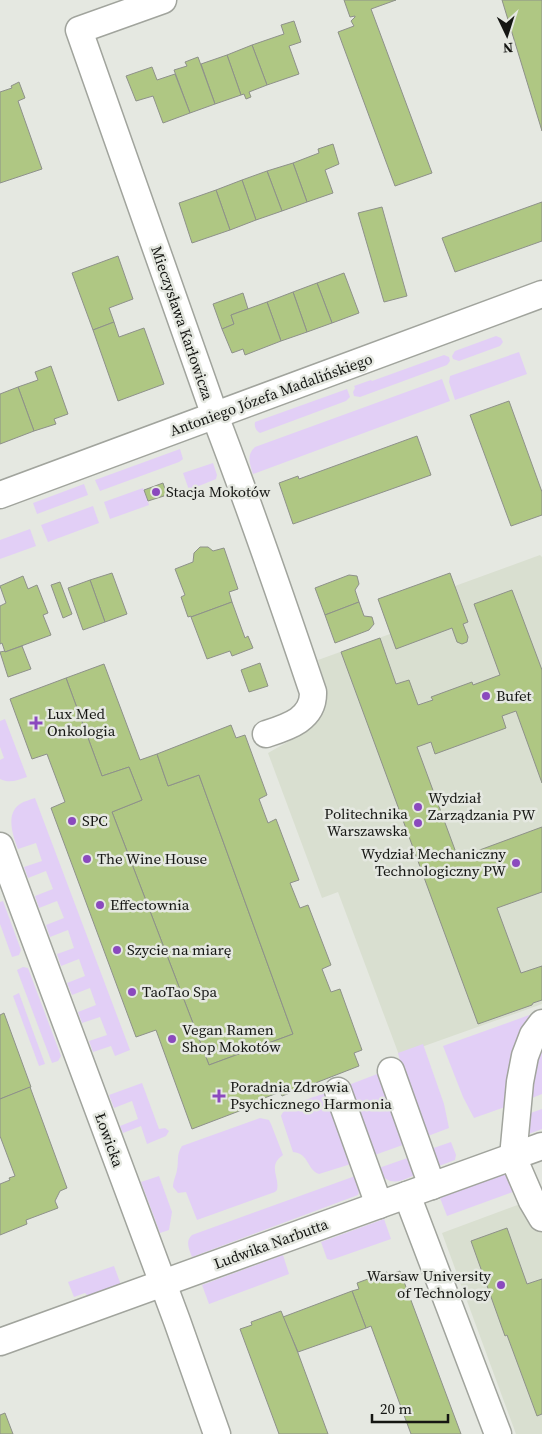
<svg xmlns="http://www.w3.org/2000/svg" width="542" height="1434" viewBox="0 0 542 1434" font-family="'Source Serif 4',serif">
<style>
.built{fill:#d9dfd0}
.green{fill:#e2cff6}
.building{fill:#afc783;stroke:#8e918a}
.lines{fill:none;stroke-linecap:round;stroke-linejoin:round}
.minor-casing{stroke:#a1a49d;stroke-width:29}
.minor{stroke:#fff;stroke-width:26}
.poi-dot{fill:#8b4abe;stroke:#e5e8e1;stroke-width:2}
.labels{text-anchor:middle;stroke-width:5;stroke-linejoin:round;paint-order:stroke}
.street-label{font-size:15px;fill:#151613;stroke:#e5e8e1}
.poi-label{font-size:15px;fill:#151613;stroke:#e5e8e1;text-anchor:start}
</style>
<rect width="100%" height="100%" fill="#e5e8e1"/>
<g class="built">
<path d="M540,555L542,557V1004L399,1055L338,892L322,898L268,753L305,732L316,721L326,696L325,685L318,660L390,634L378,599L450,573L455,586Z"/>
<path d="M542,1196V1434H516L442,1233Z"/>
</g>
<g class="green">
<path d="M496,336L501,338L503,342L500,346L459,361L453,359L452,356L455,351Z"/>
<path d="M519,352L527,374L455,400L449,382L450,376Z"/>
<path d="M444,355L449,357L450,361L447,365L360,397L354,396L353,392L355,388L354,386L371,380L372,381Z"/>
<path d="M442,379L450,401L253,474C250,464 246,455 255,447Z"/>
<path d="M347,389L350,397L346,401L260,433C256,431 254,426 255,422Z"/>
<path d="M180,449L183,459L179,462L100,491L95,480Z"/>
<path d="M213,463L217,475L216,479L189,490L183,473Z"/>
<path d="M84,484L88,495L37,514L33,503Z"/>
<path d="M143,488L149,505L110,519L104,502Z"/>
<path d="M93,506L99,523L48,542L41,525Z"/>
<path d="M30,529L36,546L0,559V540Z"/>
<path d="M5,719L27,777C17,780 10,784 0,779V760L4,758L0,747V721Z"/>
<path d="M35,798L130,1050L115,1056L111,1046L93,1052L89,1041L107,1035L100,1017L82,1023L78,1012L96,1005L90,988L72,995L67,983L85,976L79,959L61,966L57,954L74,948L68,930L50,937L46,925L64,918L57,901L39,908L35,896L53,889L46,871L28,878L24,867L42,861L36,843L18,849C13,836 5,814 20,804C24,801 30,800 35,798Z"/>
<path d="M3,901L21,950L19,955L12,957L0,924V902Z"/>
<path d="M23,967L28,968L61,1056L58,1061L52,1063L17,970Z"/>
<path d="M19,993L45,1064L39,1066L13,996Z"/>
<path d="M532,1014L535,1020L511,1105L474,1118L463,1097L443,1046Z"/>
<path d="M542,1036V1094L527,1100Z"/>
<path d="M423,1044L444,1104L449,1128L420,1139L398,1053Z"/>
<path d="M385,1071L411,1142L372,1156L346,1086Z"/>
<path d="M142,1083L159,1129L165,1128L169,1131L166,1136L147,1144L141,1126L123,1133L120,1126L138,1119L132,1101L114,1108L109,1095Z"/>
<path d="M328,1092L354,1163L319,1174C306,1169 310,1154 293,1152L281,1116C285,1104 316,1097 328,1092Z"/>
<path d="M542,1109V1129L523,1136L525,1115Z"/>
<path d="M260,1118L269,1120L271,1124L283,1155C267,1166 280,1177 277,1190L275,1192L197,1220L186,1192L178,1193L173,1187C173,1181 176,1176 177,1170C179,1161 176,1155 182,1146Z"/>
<path d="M451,1142L456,1155L455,1160L431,1169L425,1151Z"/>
<path d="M416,1155L422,1172C401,1180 392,1190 376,1169Z"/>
<path d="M511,1172L518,1190L447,1216L440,1198Z"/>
<path d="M358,1175L360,1188L358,1195L192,1257C189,1249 185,1241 192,1235Z"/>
<path d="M159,1176L172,1212L169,1230L160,1233L141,1182Z"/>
<path d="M384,1219L391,1239L331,1260L327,1259L321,1242Z"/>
<path d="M283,1255L289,1274L209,1304L202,1285Z"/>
<path d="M114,1266L121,1285L89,1297L85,1293L74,1297L68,1282Z"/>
</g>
<g class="building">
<path d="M344,0H396L371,9L432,173L395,186L338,32L354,26L351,21L355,17V16L350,17Z"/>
<path d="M502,0H542V131Z"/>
<path d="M294,21L301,42L289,46L299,74L267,85L252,45L284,34L281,25Z"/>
<path d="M252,45L267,85L249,92L251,97L246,99L244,94L241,95L227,55Z"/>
<path d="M227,55L241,95L215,104L201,64Z"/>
<path d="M198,57L215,104L190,113L174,70L187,66L185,62Z"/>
<path d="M152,67L157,80L175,74L190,113L163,123L153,96L136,101L126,76Z"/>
<path d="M19,82L25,98L18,101L42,169L0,183V92L12,88L11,86Z"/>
<path d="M333,144L339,164L325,170L333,193L307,202L293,163L319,153L318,149Z"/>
<path d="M293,163L307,202L282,211L267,171Z"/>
<path d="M267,171L282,211L256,220L242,180Z"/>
<path d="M242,180L256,220L230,230L216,190Z"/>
<path d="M216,190L230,230L192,243L179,203Z"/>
<path d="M542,202V241L455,272L442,238Z"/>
<path d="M382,207L407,296L384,302L358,213Z"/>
<path d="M118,256L133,299L109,308L114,322L93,330L72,273Z"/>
<path d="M344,273L359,313L332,323L317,283Z"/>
<path d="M317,283L332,323L307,332L293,292Z"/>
<path d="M293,292L307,332L281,341L267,302Z"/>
<path d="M243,293L248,309L231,315L234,324L222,329L213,304Z"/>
<path d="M267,302L281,341L245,355L243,349L232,353L222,329L234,324L231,315Z"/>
<path d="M114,322L119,337L144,328L164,384L118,401L93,330Z"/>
<path d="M51,366L68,414L54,419L56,424L34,431L18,387L38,380L35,372Z"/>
<path d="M18,387L34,431L0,444V394Z"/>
<path d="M509,401L542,492V515L511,526L470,415Z"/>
<path d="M417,436L431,475L293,524L279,483L298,476L299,479Z"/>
<path d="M163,483L167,495L148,501L144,490Z"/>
<path d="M200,547H208L213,551L224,548L238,589L229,592L232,602L191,617V616L188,617L181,597L185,595L175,569L193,562L194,553Z"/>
<path d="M112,573L127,614L105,622L90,580Z"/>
<path d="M450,573L468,622L463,624L468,637L467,642L462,644L457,642L452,628L396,649L378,599Z"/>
<path d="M349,575L357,576L359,584L355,590L359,602L325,615L315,588Z"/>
<path d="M23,576L28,589L37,585L48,613L43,615L51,635L5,652L2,643L0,644V606L6,603L0,586Z"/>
<path d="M90,580L105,622L83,630L68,588Z"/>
<path d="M60,582L72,614L63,618L51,585Z"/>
<path d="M512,590L542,670V783L516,711L502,716L506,728L435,754L431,742L417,747L458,858L542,827V892L497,908L521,973L542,966V1000L533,1003L532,1005L478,1024L341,652L380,638L396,684L409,680L418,705L433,700L431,697L472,682L473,685L500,675L474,604Z"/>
<path d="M232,602L245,638L248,636L253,648L232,656L230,651L207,659L191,617Z"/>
<path d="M359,602L364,616L372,617L374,624L369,630L335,643L325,615Z"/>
<path d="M22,646L31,669L8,677L0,652L5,651V652Z"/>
<path d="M260,663L268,686L249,692L241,670Z"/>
<path d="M104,664L140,760L157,754L168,786L199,775L293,1034L209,1065L112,812L142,800L129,767L102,776L66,678Z"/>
<path d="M66,678L102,776L129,767L142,800L112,812L209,1065L293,1034L199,775L168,786L157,754L231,725L236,738L245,735L267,795L259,799L268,823L276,819L299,880L290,883L300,908L308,905L331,965L322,969L331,992L340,989L362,1050L354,1053L359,1066L282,1096L280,1092L254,1102L255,1105L192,1129L156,1030L136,1037L51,808L65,802L47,754L32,759L10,699Z"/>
<path d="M4,1013L31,1087L0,1099V1015Z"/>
<path d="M30,1087L67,1188L60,1191L55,1201L58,1208L26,1220L27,1224L0,1235V1184L10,1180L9,1178L15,1176L0,1136V1099Z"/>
<path d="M507,1228L527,1284L542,1279V1414L537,1416L507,1335L505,1336L471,1241Z"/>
<path d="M400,1271L461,1434H411L371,1326L366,1328L352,1291L359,1289L357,1283L387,1272L388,1275Z"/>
<path d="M352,1291L366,1328L298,1352L283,1317Z"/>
<path d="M281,1311L298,1353L328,1434H279L240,1329L252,1325L251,1322Z"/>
<path d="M5,1413L13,1434H0V1415Z"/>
</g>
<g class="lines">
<defs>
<g id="minor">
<path d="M163,0L79,30L215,416C250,507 282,600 313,692C314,719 288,727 266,734"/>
<path d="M0,495L542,294"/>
<path d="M0,846L177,1321L217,1434"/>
<path d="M542,1023L533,1035L525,1056L520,1082L513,1157L532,1201L542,1218"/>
<path d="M391,1071L432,1186"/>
<path d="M338,1091L379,1205"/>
<path d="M407,1195L498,1434"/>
<path d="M0,1342L542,1146"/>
</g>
</defs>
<use href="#minor" class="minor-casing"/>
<use href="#minor" class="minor"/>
</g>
<g class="poi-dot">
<circle cx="156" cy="492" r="5"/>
<circle cx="486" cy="696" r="5"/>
<path d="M33.5 715.5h5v5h5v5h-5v5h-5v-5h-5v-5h5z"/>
<circle cx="418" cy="807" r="5"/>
<circle cx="72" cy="821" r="5"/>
<circle cx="418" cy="823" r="5"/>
<circle cx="87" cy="859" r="5"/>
<circle cx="516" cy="863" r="5"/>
<circle cx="100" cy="905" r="5"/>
<circle cx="117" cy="950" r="5"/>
<circle cx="132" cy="992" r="5"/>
<circle cx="172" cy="1039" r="5"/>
<path d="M216.5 1088.5h5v5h5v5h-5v5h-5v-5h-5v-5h5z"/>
<circle cx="501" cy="1285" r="5"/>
</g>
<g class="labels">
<g class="street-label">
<text transform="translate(182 323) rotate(71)" y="5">Mieczysława Karłowicza</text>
<text transform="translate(271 395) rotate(-20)" y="5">Antoniego Józefa Madalińskiego</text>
<text transform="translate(109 1140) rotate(70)" y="5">Łowicka</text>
<text transform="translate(271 1244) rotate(-20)" y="5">Ludwika Narbutta</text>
</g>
<g class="poi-label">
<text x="166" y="497">Stacja Mokotów</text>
<text x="496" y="701">Bufet</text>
<text x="47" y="719">Lux Med<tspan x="47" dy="17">Onkologia</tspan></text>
<text x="428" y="803">Wydział<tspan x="428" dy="17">Zarządzania PW</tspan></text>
<text x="408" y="819" text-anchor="end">Politechnika<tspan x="408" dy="17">Warszawska</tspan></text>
<text x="82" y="826">SPC</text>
<text x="506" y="859" text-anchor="end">Wydział Mechaniczny<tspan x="506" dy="17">Technologiczny PW</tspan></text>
<text x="97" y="864">The Wine House</text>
<text x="110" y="910">Effectownia</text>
<text x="127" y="955">Szycie na miarę</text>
<text x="142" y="997">TaoTao Spa</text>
<text x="182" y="1035">Vegan Ramen<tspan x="182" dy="17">Shop Mokotów</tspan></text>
<text x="230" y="1092">Poradnia Zdrowia<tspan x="230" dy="17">Psychicznego Harmonia</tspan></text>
<text x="491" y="1281" text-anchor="end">Warsaw University<tspan x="491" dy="17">of Technology</tspan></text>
</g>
</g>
<g transform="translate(507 35) rotate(176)" stroke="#e5e8e1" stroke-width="4" paint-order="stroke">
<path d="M0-4L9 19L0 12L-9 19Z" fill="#151613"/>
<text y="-8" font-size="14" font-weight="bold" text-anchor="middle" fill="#151613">N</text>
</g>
<path d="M372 1414v8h76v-8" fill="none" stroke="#151613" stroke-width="2.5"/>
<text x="380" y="1414" font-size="15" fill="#151613" stroke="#e5e8e1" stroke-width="4" paint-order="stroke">20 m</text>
</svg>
